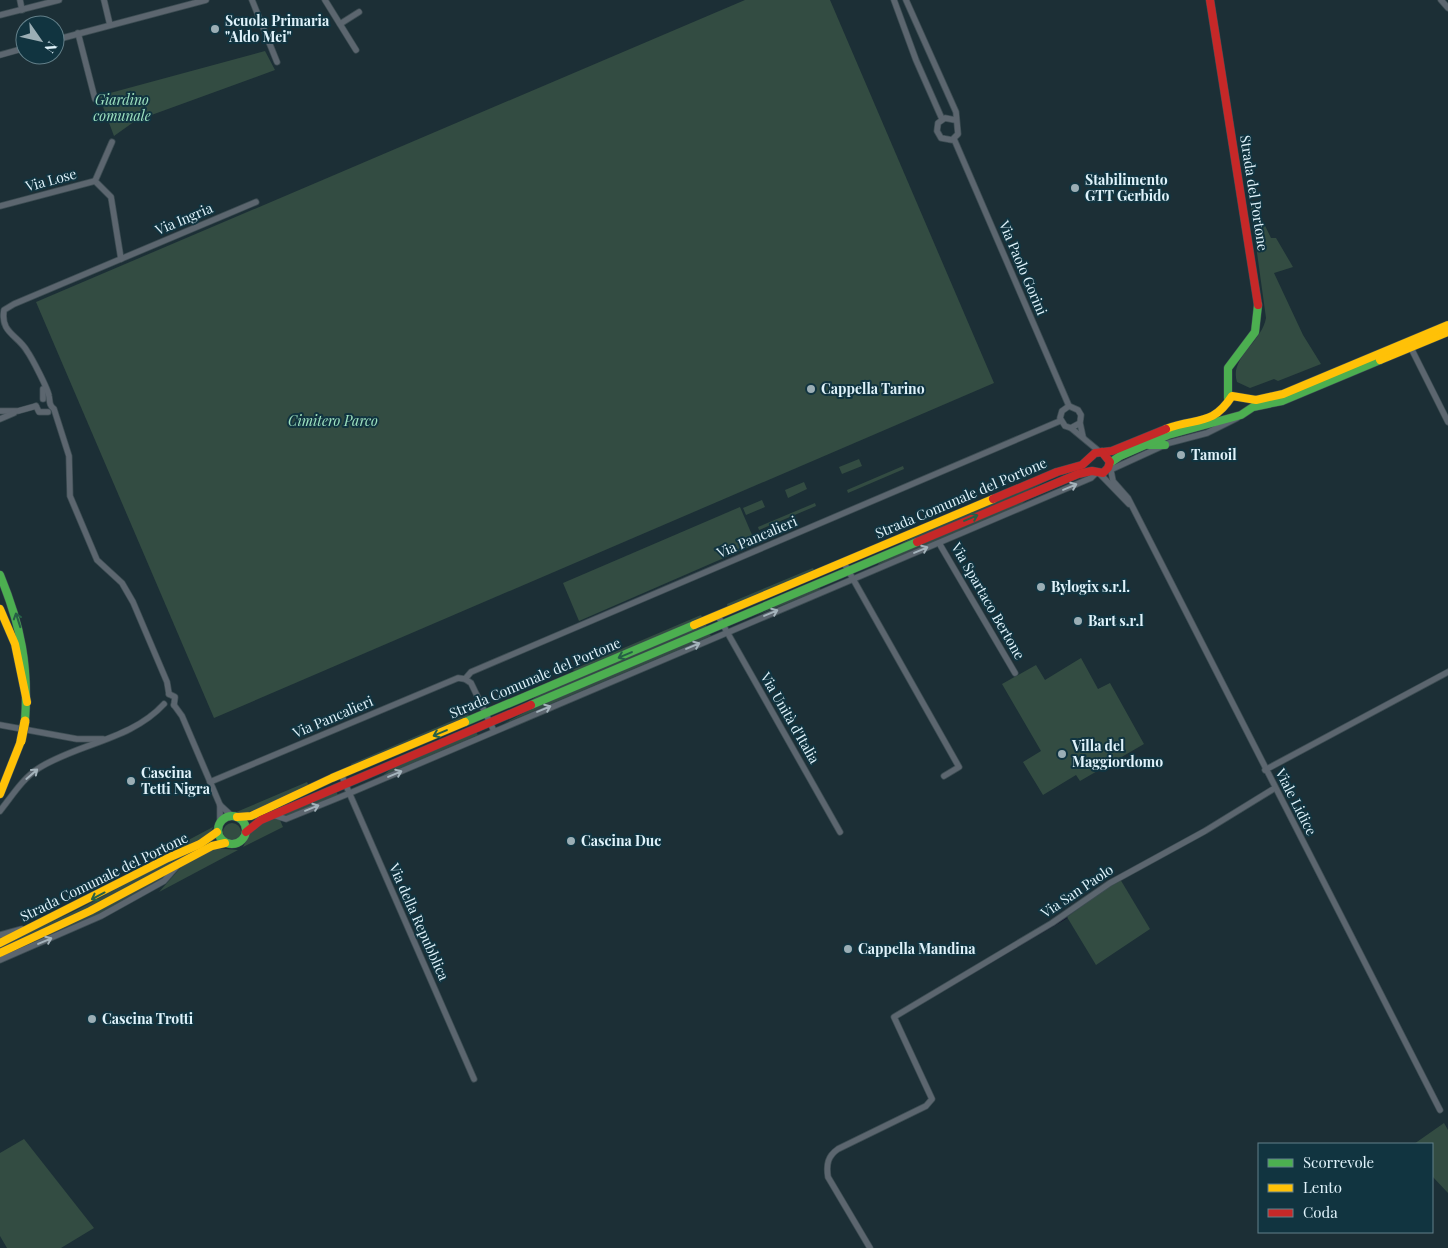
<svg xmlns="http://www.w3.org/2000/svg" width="1448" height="1248" viewBox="0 0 1448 1248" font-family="'Playfair Display',serif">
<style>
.green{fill:#334c42}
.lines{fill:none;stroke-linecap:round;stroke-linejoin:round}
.stream{stroke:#171731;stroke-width:1}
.street-casing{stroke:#3d4d53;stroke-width:7}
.fast-casing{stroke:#3d4d53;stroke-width:9}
.slow-casing{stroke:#3d4d53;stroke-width:9}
.jam-casing{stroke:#3d4d53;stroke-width:9}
.street{stroke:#5c666f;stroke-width:5.5}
.fast{stroke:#4caf50;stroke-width:8}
.slow{stroke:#ffc107;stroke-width:8}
.jam{stroke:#c62828;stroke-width:8}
.slow-bridge-casing{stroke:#3d4d53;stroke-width:10;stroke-linecap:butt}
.slow-bridge{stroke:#ffc107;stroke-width:9}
.oneway{stroke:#a4b3bb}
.oneway2{stroke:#265f46}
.poi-dot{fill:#9baeb5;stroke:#113440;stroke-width:2}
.labels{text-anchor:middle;stroke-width:4;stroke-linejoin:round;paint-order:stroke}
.poi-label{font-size:14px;font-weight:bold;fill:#dff2fa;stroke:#113440;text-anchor:start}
.park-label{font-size:14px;font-style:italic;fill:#9ee2c0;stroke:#113440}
.street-label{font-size:14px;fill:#dff2fa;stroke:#113440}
</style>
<rect width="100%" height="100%" fill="#1c2f36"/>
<g class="green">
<path d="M745,0H830L994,383L214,718L36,302Z"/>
<path d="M265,51L275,70L135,121L114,136L99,96Z"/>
<path d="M1253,201L1271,238H1276L1293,267L1274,273L1303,335L1321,364L1278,381L1274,379L1250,388L1237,382C1229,358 1262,342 1266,318L1250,202Z"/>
<path d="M859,459L862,466L842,474L839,467Z"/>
<path d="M903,466L904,469L848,493L847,490Z"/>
<path d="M1064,472L1018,496L897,546L916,535Z"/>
<path d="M804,482L807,489L788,498L785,490Z"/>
<path d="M1029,497L1020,506L879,566L878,564L892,556Z"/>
<path d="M762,500L765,507L746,515L743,508Z"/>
<path d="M815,503L816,506L759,530L758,527Z"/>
<path d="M740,507L756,544L579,621L563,583Z"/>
<path d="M813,568L814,570L806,575L728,608L727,604Z"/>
<path d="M820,588L821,590L755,616L805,592Z"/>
<path d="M701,615L703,619L579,672L572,670Z"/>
<path d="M702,625H706L707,627L522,706L540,694Z"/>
<path d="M709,633L711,636L503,724L537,706Z"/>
<path d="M1081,658L1098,689L1110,683L1144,744L1080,781L1076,775L1043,795L1023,762L1041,751L1002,684L1036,665L1045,680Z"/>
<path d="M468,714L470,718L353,768L351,764Z"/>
<path d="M476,732L478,735L382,776L395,766Z"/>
<path d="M307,782L309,786C291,794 251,817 234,813Z"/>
<path d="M336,791L338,795L288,816L280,815Z"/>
<path d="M272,818L280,820L283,827L243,847L251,832L259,825Z"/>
<circle cx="232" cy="832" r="9"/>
<path d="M213,827L208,838L182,848L179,845Z"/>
<path d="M214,848L238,850L159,892L184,864Z"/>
<path d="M200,849L103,901L0,950V946L79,909L178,856Z"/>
<path d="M171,871L164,880L97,915L9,954L2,955Z"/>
<path d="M1120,879L1150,929L1096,965L1067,917Z"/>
<path d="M1444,1123L1448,1130V1193L1432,1176V1144H1414Z"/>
<path d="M24,1139L94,1228L61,1248H7L0,1236V1153Z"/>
</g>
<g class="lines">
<path class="stream" d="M943,991L1067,918"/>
<defs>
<g id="street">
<path d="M20,0L22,10"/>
<path d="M104,0L110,25"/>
<path d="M252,0L277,62"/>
<path d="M325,0L356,50"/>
<path d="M894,0L916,60L942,119"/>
<path d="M906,0L956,112L958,134L952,140L941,138L937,131L938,123L945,118L955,120"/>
<path d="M1441,0L1448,8"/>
<path d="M0,15L59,0"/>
<path d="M340,24L359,12"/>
<path d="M78,33L95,99"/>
<path d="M55,40L206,0"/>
<path d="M0,55L25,48"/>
<path d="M954,139L1069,406"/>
<path d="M95,181L111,197L121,259"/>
<path d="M95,181L112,142"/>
<path d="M0,206L95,181"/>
<path d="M1410,346L1448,422"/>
<path d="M43,389V399"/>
<path d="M36,406L39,412H48"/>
<path d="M0,411H18L36,406"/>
<path d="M0,419L14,413"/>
<path d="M1080,423L1071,428L1065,426L1060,418L1062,411L1069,406L1078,410L1081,415L1080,423L1083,437"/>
<path d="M1071,428L1100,452"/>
<path d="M1110,466L1113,481L1128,498L1440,1110"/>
<path d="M1110,470L1169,443L1207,433L1237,418"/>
<path d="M1099,473L1129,504"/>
<path d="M939,543L1015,673"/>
<path d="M844,563L959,767L944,776"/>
<path d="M718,616L840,832"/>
<path d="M465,679L471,672L1060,421"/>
<path d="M169,694L167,682L133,602L122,583L97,560L70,496L69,456L54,409C49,405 50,402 49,396C48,389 32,358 27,351C18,335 0,333 4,310L14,304L256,202"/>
<path d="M169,694L175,697L174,705"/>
<path d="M174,705L182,716L220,805L232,816"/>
<path d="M0,725L77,739H103"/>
<path d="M1265,770L1448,672"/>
<path d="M341,774L474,1079"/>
<path d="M210,782L458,678L465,679L471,683L494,731"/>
<path d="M0,811C12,796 23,778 39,768C79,743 131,740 164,704"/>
<path d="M273,815L286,819L350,793L1091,478L1096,473"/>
<path d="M220,823V805"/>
<path d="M0,935L22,929"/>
<path d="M0,960L101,916L164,881L179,864"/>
<path d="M870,1248L828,1177C826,1164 828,1156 838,1149L926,1106L932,1099L894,1017L1052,923L1110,883L1205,831L1275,788"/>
</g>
<g id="fast">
<path d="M1228,398V368L1255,332L1258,305"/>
<path d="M1149,445H1165"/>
<path d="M1110,463L1120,456L1168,435L1241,415L1253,407L1282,401L1380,360"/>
<path d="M0,575C21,626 29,666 25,721"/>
<path d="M531,705L917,542"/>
<path d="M465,722L694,625"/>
<circle cx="232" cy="830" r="14"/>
</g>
<g id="slow">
<path d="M1380,360L1448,332"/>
<path d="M1166,429C1197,417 1212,427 1232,396L1256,400L1283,394L1448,325"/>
<path d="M0,609L15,644L27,702"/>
<path d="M694,625L993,499"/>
<path d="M0,794L21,741"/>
<path d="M237,817L251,816L332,778L465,722"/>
<path d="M0,943L168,858L200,844L217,832"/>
<path d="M0,953L90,911L212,846L225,843"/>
</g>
<g id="jam">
<path d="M1210,0L1258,305"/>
<path d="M993,499L1057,472L1082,465L1095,453L1112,451L1166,429"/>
<path d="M917,542L1078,474L1092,471L1103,473L1108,468L1110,462L1102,452"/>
<path d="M246,832L261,820L531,705"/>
</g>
</defs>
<use href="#street" class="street-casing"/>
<use href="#fast" class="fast-casing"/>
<use href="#slow" class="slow-casing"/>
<use href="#jam" class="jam-casing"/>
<use href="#street" class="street"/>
<use href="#fast" class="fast"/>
<use href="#slow" class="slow"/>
<use href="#jam" class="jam"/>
<defs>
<path id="slow-bridge" d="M21,741L25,721"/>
</defs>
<use href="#slow-bridge" class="slow-bridge-casing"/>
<use href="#slow-bridge" class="slow-bridge"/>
</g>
<defs><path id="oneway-shaft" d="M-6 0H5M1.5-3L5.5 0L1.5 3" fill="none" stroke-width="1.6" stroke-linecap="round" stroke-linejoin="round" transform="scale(1.25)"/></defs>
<g class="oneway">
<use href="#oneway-shaft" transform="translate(1070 487) rotate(-23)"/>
<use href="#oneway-shaft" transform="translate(921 550) rotate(-23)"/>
<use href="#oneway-shaft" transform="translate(771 613) rotate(-23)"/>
<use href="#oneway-shaft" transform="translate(693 646) rotate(-23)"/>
<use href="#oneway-shaft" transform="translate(544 709) rotate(-23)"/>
<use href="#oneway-shaft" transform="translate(32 774) rotate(-41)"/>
<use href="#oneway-shaft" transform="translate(395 774) rotate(-23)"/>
<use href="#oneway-shaft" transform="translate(312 808) rotate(-22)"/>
<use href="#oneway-shaft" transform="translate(45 941) rotate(-23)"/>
</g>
<g class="oneway2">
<use href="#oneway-shaft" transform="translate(971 518) rotate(-23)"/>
<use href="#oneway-shaft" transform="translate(18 620) rotate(-108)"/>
<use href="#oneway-shaft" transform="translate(625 655) rotate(157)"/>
<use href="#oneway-shaft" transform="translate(440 733) rotate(157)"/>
<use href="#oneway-shaft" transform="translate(98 896) rotate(152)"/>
</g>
<g class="poi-dot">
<circle cx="215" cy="29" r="5"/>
<circle cx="1075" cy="188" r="5"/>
<circle cx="811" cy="389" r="5"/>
<circle cx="1181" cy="455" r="5"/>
<circle cx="1041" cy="587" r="5"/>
<circle cx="1078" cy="621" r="5"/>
<circle cx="1062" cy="754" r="5"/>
<circle cx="131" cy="781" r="5"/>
<circle cx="571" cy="841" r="5"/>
<circle cx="848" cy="949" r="5"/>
<circle cx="92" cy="1019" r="5"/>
</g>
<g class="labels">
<g class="poi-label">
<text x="225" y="26">Scuola Primaria<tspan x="225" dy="16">"Aldo Mei"</tspan></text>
<text x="1085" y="185">Stabilimento<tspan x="1085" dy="16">GTT Gerbido</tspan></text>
<text x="821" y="394">Cappella Tarino</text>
<text x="1191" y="460">Tamoil</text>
<text x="1051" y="592">Bylogix s.r.l.</text>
<text x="1088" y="626">Bart s.r.l</text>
<text x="1072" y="751">Villa del<tspan x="1072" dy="16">Maggiordomo</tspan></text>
<text x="141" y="778">Cascina<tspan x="141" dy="16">Tetti Nigra</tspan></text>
<text x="581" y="846">Cascina Duc</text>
<text x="858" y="954">Cappella Mandina</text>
<text x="102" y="1024">Cascina Trotti</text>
</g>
<g class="park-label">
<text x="122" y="105">Giardino<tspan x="122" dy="16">comunale</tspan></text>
<text x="333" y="426">Cimitero Parco</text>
</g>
<g class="street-label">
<text transform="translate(51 180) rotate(-15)" y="5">Via Lose</text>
<text transform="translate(1254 193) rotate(81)" y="5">Strada del Portone</text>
<text transform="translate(184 219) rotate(-23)" y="5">Via Ingria</text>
<text transform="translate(1023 268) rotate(67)" y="5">Via Paolo Gorini</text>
<text transform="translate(961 498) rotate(-23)" y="5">Strada Comunale del Portone</text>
<text transform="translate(757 537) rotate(-23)" y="5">Via Pancalieri</text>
<text transform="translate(988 601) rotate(60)" y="5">Via Spartaco Bertone</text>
<text transform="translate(535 678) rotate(-23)" y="5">Strada Comunale del Portone</text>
<text transform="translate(333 717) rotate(-23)" y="5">Via Pancalieri</text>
<text transform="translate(790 718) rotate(60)" y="5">Via Unità d'Italia</text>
<text transform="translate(1296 802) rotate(63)" y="5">Viale Lidice</text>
<text transform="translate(104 877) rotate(-26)" y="5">Strada Comunale del Portone</text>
<text transform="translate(1077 891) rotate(-34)" y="5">Via San Paolo</text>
<text transform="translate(419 922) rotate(66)" y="5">Via della Repubblica</text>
</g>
</g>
<rect x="1258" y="1143" width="175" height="90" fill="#113440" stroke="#63808a"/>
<rect x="1268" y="1159" width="25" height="8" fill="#4caf50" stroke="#63808a"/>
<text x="1303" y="1168" font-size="15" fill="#dff2fa">Scorrevole</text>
<rect x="1268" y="1184" width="25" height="8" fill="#ffc107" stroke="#63808a"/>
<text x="1303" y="1193" font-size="15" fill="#dff2fa">Lento</text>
<rect x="1268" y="1209" width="25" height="8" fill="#c62828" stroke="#63808a"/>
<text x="1303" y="1218" font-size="15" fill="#dff2fa">Coda</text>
<g transform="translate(40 40) rotate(124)"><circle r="24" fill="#113440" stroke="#63808a"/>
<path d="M0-4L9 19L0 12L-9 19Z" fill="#9baeb5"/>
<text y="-8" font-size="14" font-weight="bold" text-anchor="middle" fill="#dff2fa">N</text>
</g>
</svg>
